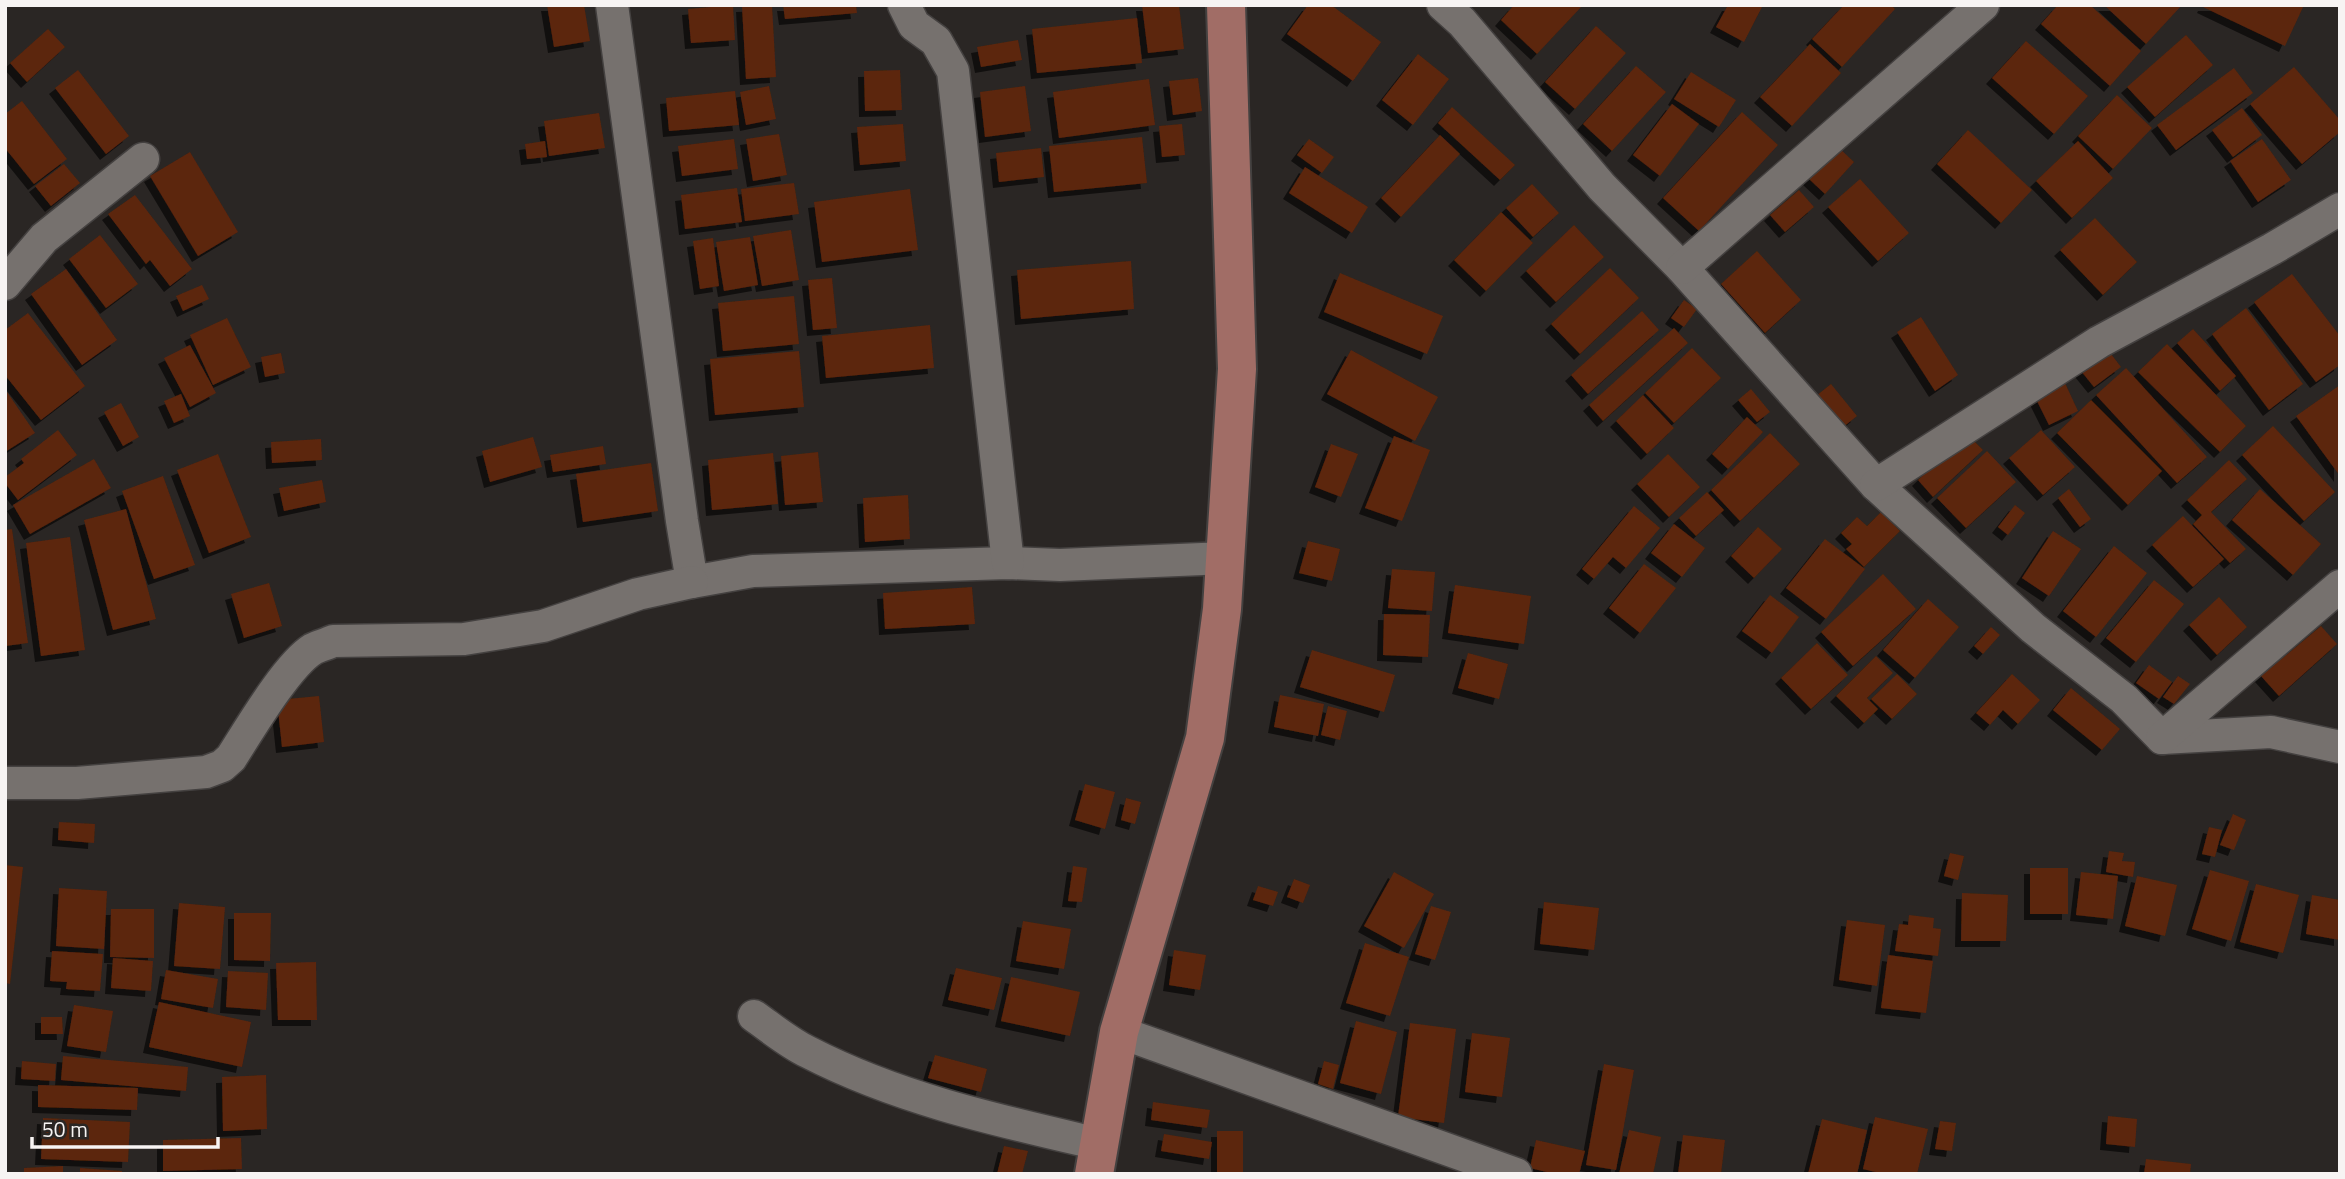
<svg xmlns="http://www.w3.org/2000/svg" width="2345" height="1179" viewBox="0 0 2345 1179" font-family="'Titillium Web',sans-serif">
<style>
.building{fill:#5b250b;filter:url(#shadow)}
.lines{fill:none;stroke-linecap:round;stroke-linejoin:round}
.minor-casing{stroke:#444140;stroke-width:35}
.major-casing{stroke:#444140;stroke-width:42}
.minor{stroke:#76716e;stroke-width:32}
.major{stroke:#a16d66;stroke-width:38}
</style>
<defs>
<filter id="shadow"><feDropShadow dx="-6" dy="6" stdDeviation="0" flood-color="#0009"/></filter>
</defs>
<rect width="100%" height="100%" fill="#2a2624"/>
<g class="building">
<path d="M547,5H584L590,41L554,47Z"/>
<path d="M733,5L735,40L691,43L688,9Z"/>
<path d="M772,5L776,77L746,79L742,6Z"/>
<path d="M783,5H856L857,13L785,19Z"/>
<path d="M1142,5H1179L1184,49L1148,53Z"/>
<path d="M1308,5H1331L1381,42L1353,81L1287,34Z"/>
<path d="M1514,5H1583L1537,54L1501,20Z"/>
<path d="M1728,5H1763L1744,42L1716,27Z"/>
<path d="M1844,5H1891L1895,9L1842,67L1812,39Z"/>
<path d="M2058,5H2090L2141,51L2110,86L2041,24Z"/>
<path d="M2104,5H2182L2146,44Z"/>
<path d="M2204,5H2304L2285,46L2203,7Z"/>
<path d="M1137,18L1142,63L1037,73L1032,29Z"/>
<path d="M1596,26L1626,53L1575,109L1545,82Z"/>
<path d="M48,29L65,47L27,82L10,63Z"/>
<path d="M2186,35L2213,65L2155,117L2127,87Z"/>
<path d="M1018,40L1022,60L981,67L977,47Z"/>
<path d="M2026,41L2088,96L2054,134L1992,78Z"/>
<path d="M1810,44L1841,73L1792,126L1760,97Z"/>
<path d="M1418,54L1449,79L1413,125L1382,100Z"/>
<path d="M1636,66L1666,92L1612,151L1583,124Z"/>
<path d="M2294,67L2340,120V132L2302,164L2250,104Z"/>
<path d="M2234,68L2253,93L2176,150L2157,125Z"/>
<path d="M78,70L129,136L106,154L55,88Z"/>
<path d="M900,70L902,110L865,111L864,71Z"/>
<path d="M1691,72L1736,100L1719,127L1674,99Z"/>
<path d="M1198,78L1202,111L1173,115L1169,81Z"/>
<path d="M1149,79L1155,125L1059,138L1053,92Z"/>
<path d="M769,86L776,119L746,125L740,92Z"/>
<path d="M1025,86L1031,131L985,137L980,92Z"/>
<path d="M735,91L739,125L669,131L666,98Z"/>
<path d="M2117,95L2152,128L2113,169L2078,136Z"/>
<path d="M22,101L67,159L34,184L5,148V114Z"/>
<path d="M1672,104L1699,124L1660,176L1633,155Z"/>
<path d="M1452,107L1515,165L1500,180L1438,123Z"/>
<path d="M2242,108L2262,135L2233,157L2212,130Z"/>
<path d="M1742,112L1778,145L1699,231L1663,198Z"/>
<path d="M599,113L605,148L549,156L544,121Z"/>
<path d="M903,124L906,161L860,165L857,127Z"/>
<path d="M1182,124L1185,155L1162,157L1159,126Z"/>
<path d="M1968,130L2032,190L2001,223L1937,164Z"/>
<path d="M779,134L787,175L753,181L746,139Z"/>
<path d="M1440,135L1460,154L1401,217L1381,198Z"/>
<path d="M1142,137L1147,183L1054,192L1049,146Z"/>
<path d="M734,139L738,169L682,176L678,146Z"/>
<path d="M1309,139L1334,157L1322,173L1297,155Z"/>
<path d="M2262,139L2291,180L2258,202L2230,161Z"/>
<path d="M545,141L547,157L527,159L525,144Z"/>
<path d="M2078,141L2113,178L2072,218L2036,181Z"/>
<path d="M1837,146L1854,162L1825,194L1808,178Z"/>
<path d="M1041,148L1044,177L999,182L996,153Z"/>
<path d="M190,152L238,232L198,256L150,176Z"/>
<path d="M64,164L80,183L51,206L35,186Z"/>
<path d="M1305,167L1368,207L1352,233L1289,193Z"/>
<path d="M1860,179L1909,233L1878,261L1828,207Z"/>
<path d="M794,183L799,214L745,221L741,189Z"/>
<path d="M1532,184L1559,213L1533,237L1506,208Z"/>
<path d="M737,188L742,222L685,229L681,195Z"/>
<path d="M910,189L918,250L822,262L814,202Z"/>
<path d="M1799,190L1814,207L1785,232L1770,215Z"/>
<path d="M135,195L192,269L170,286L150,260L146,264L108,214Z"/>
<path d="M1501,212L1533,243L1486,291L1454,260Z"/>
<path d="M2095,218L2137,262L2103,295L2060,250Z"/>
<path d="M1574,225L1604,257L1556,302L1526,271Z"/>
<path d="M791,230L799,280L762,286L753,236Z"/>
<path d="M100,235L138,284L106,308L69,259Z"/>
<path d="M750,237L758,285L724,291L716,242Z"/>
<path d="M713,238L719,286L700,289L693,241Z"/>
<path d="M1757,251L1801,300L1765,333L1721,284Z"/>
<path d="M1131,261L1134,309L1021,319L1017,270Z"/>
<path d="M1610,268L1639,298L1580,354L1551,324Z"/>
<path d="M66,269L117,340L82,365L31,294Z"/>
<path d="M1340,273L1443,316L1427,354L1324,312Z"/>
<path d="M2292,274L2340,336V365L2316,382L2254,302Z"/>
<path d="M832,278L837,328L813,330L808,280Z"/>
<path d="M202,285L209,299L183,311L176,296Z"/>
<path d="M794,296L799,344L723,351L718,303Z"/>
<path d="M1684,300L1697,309L1684,327L1671,318Z"/>
<path d="M2246,308L2303,384L2269,410L2212,334Z"/>
<path d="M1642,311L1659,330L1588,394L1571,375Z"/>
<path d="M28,313L85,386L41,420L5,375V330Z"/>
<path d="M1921,317L1958,375L1935,391L1897,332Z"/>
<path d="M227,318L251,367L213,385L190,335Z"/>
<path d="M930,325L934,368L826,378L822,336Z"/>
<path d="M1674,328L1688,343L1603,421L1589,405Z"/>
<path d="M2193,329L2236,376L2220,391L2177,343Z"/>
<path d="M2167,344L2246,426L2220,452L2138,372Z"/>
<path d="M190,345L216,393L190,407L164,358Z"/>
<path d="M1692,348L1721,378L1674,423L1645,393Z"/>
<path d="M1351,350L1438,397L1415,441L1327,394Z"/>
<path d="M2108,350L2121,367L2094,387L2081,371Z"/>
<path d="M799,351L804,407L715,415L710,359Z"/>
<path d="M281,353L285,373L265,377L261,357Z"/>
<path d="M2126,368L2207,457L2177,483L2096,395Z"/>
<path d="M2065,383L2078,411L2049,425L2035,397Z"/>
<path d="M1831,384L1857,416L1842,428L1816,396Z"/>
<path d="M2340,385V476L2296,416Z"/>
<path d="M5,389L35,433L5,452Z"/>
<path d="M1751,389L1770,412L1757,422L1738,400Z"/>
<path d="M181,394L190,416L174,423L164,401Z"/>
<path d="M1643,395L1674,428L1647,454L1616,421Z"/>
<path d="M2091,400L2162,471L2128,505L2057,433Z"/>
<path d="M121,403L139,437L123,446L104,412Z"/>
<path d="M1747,417L1763,432L1728,469L1712,454Z"/>
<path d="M2273,426L2335,492L2304,521L2242,455Z"/>
<path d="M58,430L77,455L18,500L5,483V477L24,463L21,459Z"/>
<path d="M2041,430L2075,467L2043,495L2009,458Z"/>
<path d="M1770,433L1800,464L1740,521L1711,490Z"/>
<path d="M1967,434L1983,450L1933,497L1918,480Z"/>
<path d="M1394,436L1430,450L1402,521L1365,508Z"/>
<path d="M533,437L542,467L490,482L482,451Z"/>
<path d="M321,439L322,460L272,463L271,442Z"/>
<path d="M1331,444L1358,454L1341,497L1315,487Z"/>
<path d="M603,446L606,464L553,472L550,455Z"/>
<path d="M1987,451L2016,482L1966,528L1937,498Z"/>
<path d="M818,452L823,502L785,505L781,456Z"/>
<path d="M773,453L778,504L712,510L708,460Z"/>
<path d="M218,454L251,537L209,553L177,470Z"/>
<path d="M1668,454L1700,487L1669,517L1637,484Z"/>
<path d="M94,459L111,488L30,534L13,505Z"/>
<path d="M2229,460L2247,479L2211,512L2246,549L2230,563L2193,524L2202,515L2187,500Z"/>
<path d="M651,463L658,511L583,522L576,474Z"/>
<path d="M163,476L195,565L154,579L122,491Z"/>
<path d="M322,480L326,502L284,511L279,488Z"/>
<path d="M2069,489L2091,519L2080,527L2058,498Z"/>
<path d="M2260,489L2321,544L2293,575L2232,520Z"/>
<path d="M1707,492L1724,510L1696,536L1679,518Z"/>
<path d="M908,495L910,539L865,542L863,498Z"/>
<path d="M2015,505L2025,513L2008,535L1998,527Z"/>
<path d="M1634,506L1660,528L1626,568L1613,557L1594,579L1582,569Z"/>
<path d="M126,509L156,619L113,630L84,520Z"/>
<path d="M1881,512L1900,531L1864,567L1846,549L1852,544L1841,533L1857,517L1867,526Z"/>
<path d="M2183,516L2224,559L2193,587L2152,545Z"/>
<path d="M1674,524L1705,548L1682,577L1651,553Z"/>
<path d="M1758,527L1782,549L1754,578L1731,556Z"/>
<path d="M12,529L28,643L5,646V530Z"/>
<path d="M2053,531L2081,549L2049,596L2022,578Z"/>
<path d="M70,537L85,650L41,656L26,543Z"/>
<path d="M1825,539L1865,569L1826,619L1786,588Z"/>
<path d="M1308,541L1340,549L1332,581L1299,573Z"/>
<path d="M2114,546L2147,573L2096,637L2063,611Z"/>
<path d="M1644,564L1676,588L1640,633L1609,608Z"/>
<path d="M1392,569L1435,572L1432,611L1388,608Z"/>
<path d="M1883,574L1916,609L1853,666L1821,632Z"/>
<path d="M2154,580L2184,604L2136,662L2106,638Z"/>
<path d="M269,583L282,626L244,638L231,594Z"/>
<path d="M1455,585L1531,596L1524,644L1448,633Z"/>
<path d="M972,587L975,624L885,629L883,593Z"/>
<path d="M1770,595L1799,617L1772,653L1742,631Z"/>
<path d="M2219,597L2247,627L2217,655L2189,625Z"/>
<path d="M1928,599L1959,627L1915,678L1883,650Z"/>
<path d="M1384,614L1430,615L1428,657L1383,655Z"/>
<path d="M2321,626L2337,644L2279,696L2261,676Z"/>
<path d="M1991,627L2000,635L1983,654L1974,646Z"/>
<path d="M1817,643L1848,675L1811,709L1781,678Z"/>
<path d="M1312,650L1395,675L1384,712L1300,687Z"/>
<path d="M1468,653L1508,664L1499,699L1458,688Z"/>
<path d="M1876,656L1893,673L1867,698L1878,709L1864,723L1836,696Z"/>
<path d="M2149,665L2172,682L2159,699L2136,683Z"/>
<path d="M1897,674L1917,694L1892,719L1871,699Z"/>
<path d="M2012,674L2040,700L2018,724L2003,710L1990,725L1976,713Z"/>
<path d="M2178,676L2190,684L2174,704L2163,697Z"/>
<path d="M2071,688L2120,729L2102,750L2053,710Z"/>
<path d="M1280,695L1324,704L1318,736L1274,727Z"/>
<path d="M319,696L324,742L282,747L277,700Z"/>
<path d="M1328,706L1347,711L1340,740L1321,735Z"/>
<path d="M1085,784L1115,792L1105,829L1075,820Z"/>
<path d="M1126,798L1141,802L1135,824L1121,820Z"/>
<path d="M2233,814L2246,820L2234,850L2220,845Z"/>
<path d="M59,822L95,824L94,843L58,840Z"/>
<path d="M2209,827L2222,830L2215,857L2202,854Z"/>
<path d="M2109,851L2124,853L2122,861L2135,862L2133,877L2106,872Z"/>
<path d="M1950,853L1964,856L1958,880L1944,876Z"/>
<path d="M5,865L23,867L10,984L5,983Z"/>
<path d="M1073,866L1087,868L1082,902L1068,901Z"/>
<rect x="2030" y="868" width="38" height="46"/>
<path d="M2210,870L2249,881L2231,941L2192,929Z"/>
<path d="M1394,872L1434,894L1404,948L1364,926Z"/>
<path d="M2081,872L2118,876L2113,919L2076,915Z"/>
<path d="M2137,876L2177,885L2165,936L2125,926Z"/>
<path d="M1294,879L1310,885L1303,903L1287,897Z"/>
<path d="M2256,884L2299,895L2283,953L2240,942Z"/>
<path d="M1258,886L1278,892L1273,906L1253,900Z"/>
<path d="M59,888L107,891L104,949L56,946Z"/>
<path d="M1962,893L2008,895L2006,941H1961Z"/>
<path d="M2312,895L2340,900V940L2306,934Z"/>
<path d="M1544,902L1599,908L1594,950L1540,944Z"/>
<path d="M179,903L225,907L220,969L174,966Z"/>
<path d="M1431,906L1451,912L1435,960L1415,954Z"/>
<path d="M111,909H154V958L110,957Z"/>
<path d="M234,913H271L270,961L234,960Z"/>
<path d="M1909,915L1934,918L1933,928L1941,929L1938,956L1895,951L1899,924L1908,925Z"/>
<path d="M1847,920L1885,925L1877,986L1839,980Z"/>
<path d="M1023,921L1071,929L1064,969L1016,961Z"/>
<path d="M1365,943L1409,957L1390,1016L1346,1003Z"/>
<path d="M1174,950L1206,955L1200,990L1169,985Z"/>
<path d="M52,951L103,954L100,991L66,989L67,982L50,981Z"/>
<path d="M1888,955L1933,961L1926,1013L1881,1008Z"/>
<path d="M113,958L153,961L151,991L111,988Z"/>
<path d="M316,962L317,1020H278L276,963Z"/>
<path d="M956,968L1002,978L994,1010L948,1000Z"/>
<path d="M166,970L218,979L213,1008L161,999Z"/>
<path d="M228,971L268,973L266,1010L226,1007Z"/>
<path d="M1011,977L1080,992L1070,1036L1001,1021Z"/>
<path d="M159,1002L251,1022L242,1067L149,1047Z"/>
<path d="M74,1005L113,1011L106,1052L67,1046Z"/>
<path d="M41,1017H62L63,1034H41Z"/>
<path d="M1356,1021L1397,1032L1381,1094L1340,1083Z"/>
<path d="M1410,1023L1456,1029L1444,1123L1398,1117Z"/>
<path d="M1472,1033L1510,1038L1502,1097L1465,1092Z"/>
<path d="M935,1055L987,1069L981,1092L928,1078Z"/>
<path d="M63,1056L188,1067L186,1091L61,1080Z"/>
<path d="M22,1061L56,1064L55,1081L21,1079Z"/>
<path d="M1324,1061L1339,1065L1333,1089L1318,1084Z"/>
<path d="M1604,1064L1634,1070L1616,1170L1586,1165Z"/>
<path d="M266,1075L267,1129L223,1131L222,1077Z"/>
<path d="M38,1085L138,1088L137,1110L38,1107Z"/>
<path d="M1153,1102L1210,1110L1207,1128L1151,1120Z"/>
<path d="M2108,1116L2137,1119L2135,1147L2106,1144Z"/>
<path d="M1875,1117L1928,1129L1917,1174H1884L1863,1169Z"/>
<path d="M43,1118L130,1122L128,1162L41,1159Z"/>
<path d="M1822,1119L1867,1130L1857,1174H1808Z"/>
<path d="M1940,1121L1956,1123L1952,1151L1935,1149Z"/>
<path d="M1629,1130L1661,1137L1653,1174H1619Z"/>
<rect x="1217" y="1131" width="26" height="43"/>
<path d="M1164,1134L1212,1142L1209,1159L1161,1151Z"/>
<path d="M1683,1135L1725,1140L1721,1174H1678Z"/>
<path d="M241,1138L242,1169L163,1171V1140Z"/>
<path d="M1536,1140L1585,1151L1579,1174H1555L1530,1168Z"/>
<path d="M1004,1146L1028,1151L1022,1174H997Z"/>
<path d="M2146,1159L2191,1164L2190,1174H2144Z"/>
<path d="M63,1166V1174H24V1168Z"/>
<path d="M80,1168L122,1171V1174H80Z"/>
</g>
<g class="lines">
<defs>
<g id="minor">
<path d="M612,5L682,521L692,582L753,571L1008,563L1060,565L1226,558"/>
<path d="M904,5L914,25L936,41L953,71L1008,563"/>
<path d="M1443,5L1462,22L1602,187L1682,268L1876,485L2033,628L2124,699L2162,738L2271,732L2340,747"/>
<path d="M1682,268L1983,5"/>
<path d="M5,284L44,238L143,159"/>
<path d="M1876,485L2099,342L2272,249L2340,209"/>
<path d="M2162,738L2340,586"/>
<path d="M5,783H77L206,772L222,766L231,758C249,730 287,665 313,649C319,646 327,644 333,641L464,639L543,626L638,594L692,582"/>
<path d="M754,1016C771,1028 789,1043 808,1052C899,1099 1000,1121 1099,1144"/>
<path d="M1119,1032L1516,1174"/>
</g>
<path id="major" d="M1094,1174L1119,1032L1205,738L1222,609L1237,369L1226,5"/>
</defs>
<use href="#minor" class="minor-casing"/>
<use href="#major" class="major-casing"/>
<use href="#minor" class="minor"/>
<use href="#major" class="major"/>
</g>
<rect width="2345" height="1179" fill="none" stroke="#f7f4f3" stroke-width="14"/>
<path d="M32 1137v10h186v-10" fill="none" stroke="#f7f4f3" stroke-width="3.5"/>
<text x="42" y="1137" font-size="21" fill="#f7f4f3" stroke="#2a2624" stroke-width="5" paint-order="stroke">50 m</text>
</svg>
